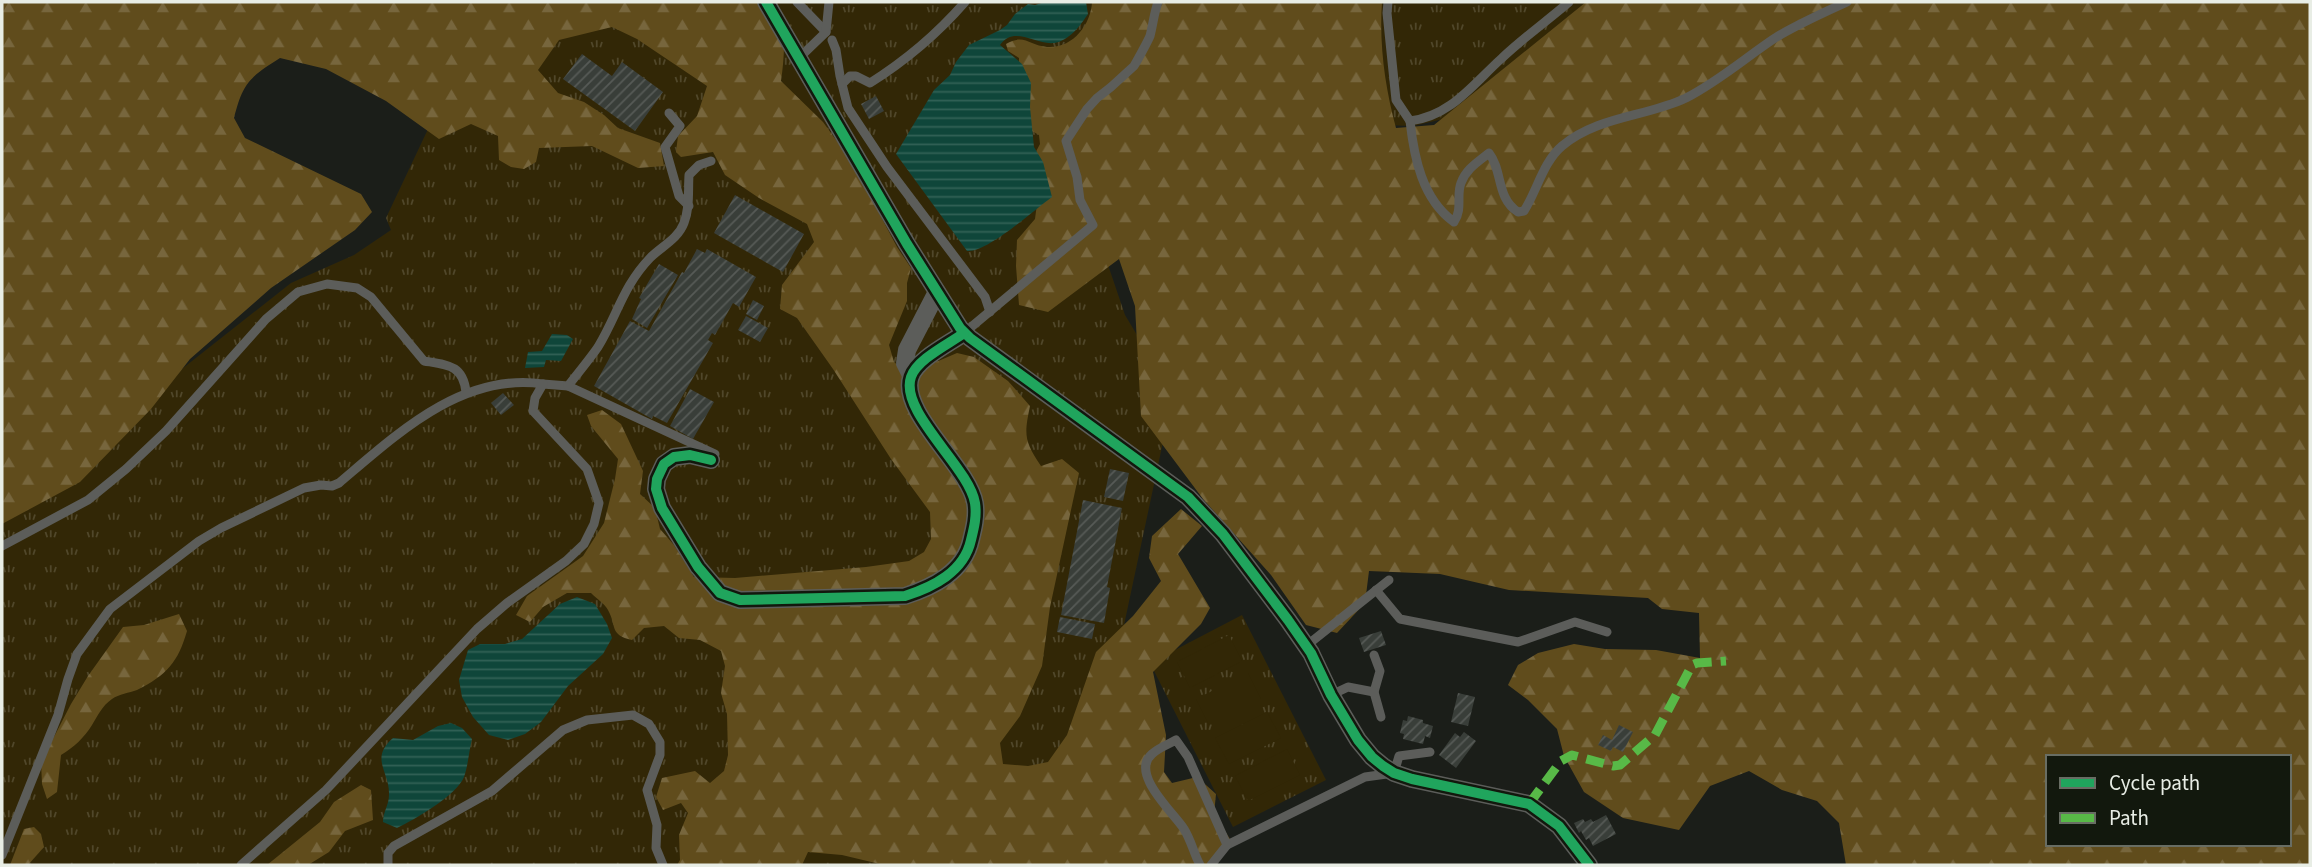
<svg xmlns="http://www.w3.org/2000/svg" width="2312" height="867" viewBox="0 0 2312 867" font-family="'Source Sans 3',sans-serif">
<style>
.grass{fill:url(#grass-tufts)}
.forest{fill:url(#forest-firs);fill-rule:evenodd}
.garden{fill:#322706}
.water{fill:url(#water-rules)}
.building{fill:url(#building-hatch)}
.lines{fill:none;stroke-linecap:round;stroke-linejoin:round}
.lane{stroke:#5c5d5a;stroke-width:9}
.street{stroke:#5c5d5a;stroke-width:18}
.quiet{stroke:#58b947;stroke-width:9;stroke-dasharray:18 9;stroke-linecap:butt}
.cycleway-casing{stroke:#12180d;stroke-width:15}
.cycleway{stroke:#20a55d;stroke-width:10}
</style>
<defs>
<pattern id="grass-tufts" width="24" height="20" patternUnits="userSpaceOnUse" patternTransform="scale(1.75)"><rect width="24" height="20" fill="#322706"/><path d="M3 7l-1-3M5 7V3M7 7l1-3M15 17l-1-3M17 17v-4M19 17l1-3" fill="none" stroke="#50472a"/></pattern>
<pattern id="forest-firs" width="22" height="20" patternUnits="userSpaceOnUse" patternTransform="scale(1.75)"><rect width="22" height="20" fill="#604c1c"/><path d="M5 1l3.5 6h-7zM16 11l3.5 6h-7z" fill="#77663d"/></pattern>
<pattern id="water-rules" width="6" height="5" patternUnits="userSpaceOnUse" patternTransform="scale(1.75)"><rect width="6" height="5" fill="#0f463a"/><path d="M0 2.5h6" fill="none" stroke="#326156"/></pattern>
<pattern id="building-hatch" width="6" height="6" patternUnits="userSpaceOnUse" patternTransform="scale(1.75)"><rect width="6" height="6" fill="#393e39"/><path d="M-1 1l2-2M0 6l6-6M5 7l2-2" fill="none" stroke="#565a56"/></pattern>
</defs>
<rect width="100%" height="100%" fill="#1b1e19"/>
<g class="grass">
<path d="M467,2H1862L1779,42L1413,126L1260,121L1106,259L1125,315L1173,395L1078,841L1087,865H2V511L291,283L354,255L391,230L386,218L429,127Z"/>
<path d="M1242,615L1326,780L1233,827L1150,663Z"/>
</g>
<g class="forest">
<path d="M2,2H777C786,28 785,53 781,81L823,122L839,144L871,198L897,247L911,268L907,283V301L889,345L894,362L901,368L929,365L957,353L974,357L1008,381L1030,406C1024,435 1024,441 1041,466L1062,459L1079,473L1050,607L1042,666L1020,716L1000,743L1003,764L1028,766L1048,762L1067,735L1096,652L1133,616L1161,581L1149,558L1152,536L1181,509L1202,526L1178,554L1210,608L1201,624L1153,672L1166,735L1164,772L1172,783L1197,777L1216,794L1214,814L1230,839L1209,865H884L842,855L808,852L802,865H677L680,860L679,835L688,813L681,803L663,810L656,797L662,778L695,771L710,783L724,771L728,755L727,714L721,693L725,666L721,651L700,640L679,638L664,626L644,628L632,640C609,635 617,626 608,610C605,604 596,598 591,593H567L543,607L530,622L516,615L527,596L583,556L604,523L615,479L618,459L591,426L587,415L602,410L621,424L643,471L640,494L655,508L660,529L674,545L694,577L735,578L866,567L909,561L924,552L931,539L930,512L891,459L833,369L797,318L780,309L782,285L814,242L807,224L759,198L725,175L713,152L681,157L676,152L678,136L697,116L707,86L637,39L612,27L559,40L538,70L558,93L584,102L604,115L618,128L660,143L664,166L638,168L592,146L539,148L536,162L524,169L511,167L499,160L498,136L471,124L439,139L386,101L326,69L280,58C250,77 243,82 234,118L245,138L361,194L372,212L355,230L271,288L190,359L151,409L80,482L2,524Z"/>
<path d="M1092,2H1382C1379,45 1385,87 1396,128L1434,125L1586,2H2310V865H1846L1839,823L1817,801L1782,790L1749,771L1710,786L1679,830L1623,818L1584,792L1564,756L1557,729L1528,700L1508,685L1518,665L1538,653L1574,644L1605,649L1656,650L1700,658L1699,613L1662,609L1648,598L1509,590L1440,574L1369,571L1365,603L1337,633L1306,625L1271,575L1203,499L1141,416L1135,306L1119,259L1048,312L1019,305L1016,266L1017,240L1035,219L1039,189L1031,161L1040,144L1039,135L1018,123L1019,58L1008,51L1006,44C1024,33 1030,46 1047,47C1072,49 1091,25 1092,2ZM2048,757H2289V844H2048Z"/>
<path d="M179,614L187,631C178,662 167,675 137,690C129,693 119,694 112,699C102,706 98,715 92,725C84,738 74,747 61,755L57,792L47,799L42,784L41,762L71,704L88,676L123,627L144,625Z"/>
<path d="M361,785L371,790L373,820L345,831L329,852L308,865H267L320,822L334,802Z"/>
<path d="M34,827L41,834L44,847L28,865H10L24,829Z"/>
</g>
<g class="garden">
<path d="M1229,635L1242,661L1190,688L1177,662Z"/>
<path d="M1248,673L1261,699L1209,725L1196,699Z"/>
<path d="M1267,712L1281,738L1229,764L1215,738Z"/>
<path d="M1287,749L1300,775L1248,801L1235,776Z"/>
</g>
<g class="water">
<path d="M1045,2H1086L1088,14C1080,26 1069,41 1054,43C1035,45 1014,25 1000,45L1022,64L1031,83L1030,107L1034,147L1043,162L1052,197C1034,210 987,253 967,251L896,154L934,90L950,75L956,62L969,45L1000,30L1007,25L1015,14L1028,4L1035,5Z"/>
<path d="M552,334L567,335L573,339L561,361L546,360L544,367L525,368L528,352L542,351Z"/>
<path d="M577,597L595,604L607,624L612,638L603,654L568,686L541,722L525,734L508,740L489,735L473,717L462,697L459,680L468,650L480,644H505L522,639L560,604Z"/>
<path d="M451,723L462,728L472,739C469,751 468,766 464,777C457,795 414,820 397,828L383,822C383,812 389,805 389,795C390,771 369,759 393,738L413,740L438,726Z"/>
</g>
<g class="building">
<path d="M582,54L612,76L622,62L663,92L635,131L563,79Z"/>
<path d="M876,96L884,111L869,119L861,104Z"/>
<path d="M735,195L804,234L783,272L714,233Z"/>
<path d="M697,249L705,253L707,249L756,277L739,307L733,303L715,335L712,333L708,340L713,343L667,423L653,416L652,419L594,386L630,321L649,331L682,272L684,273Z"/>
<path d="M659,264L678,275L647,328L632,319L641,299L639,298Z"/>
<path d="M753,300L764,306L757,320L746,314Z"/>
<path d="M746,316L768,328L760,342L738,330Z"/>
<path d="M690,389L714,402L693,439L670,426Z"/>
<path d="M503,393L514,405L501,415L491,403Z"/>
<path d="M1110,469L1129,473L1123,501L1104,497Z"/>
<path d="M1083,500L1122,508L1107,587L1110,588L1104,623L1061,615Z"/>
<path d="M1060,617L1095,624L1092,639L1057,632Z"/>
<path d="M1381,631L1386,645L1364,652L1359,638Z"/>
<path d="M1458,693L1475,697L1468,726L1451,722Z"/>
<path d="M1408,716L1423,720V723L1433,726L1430,738L1425,736L1423,744L1403,739L1404,734L1400,733L1403,720L1407,721Z"/>
<path d="M1619,725L1633,732L1623,752L1613,747L1611,751L1598,745L1603,735L1612,740Z"/>
<path d="M1464,732L1476,741L1456,768L1439,755L1455,733L1460,737Z"/>
<path d="M1606,815L1616,834L1593,846L1589,838L1586,840L1581,831L1579,833L1574,823L1583,819L1585,822L1591,819L1593,822Z"/>
</g>
<g class="lines">
<g class="lane">
<path d="M797,2L826,32"/>
<path d="M1388,2L1387,13L1396,100L1410,121C1451,116 1473,84 1502,58C1523,38 1547,21 1569,2"/>
<path d="M832,40L836,50L840,76L848,108L887,167L985,297L990,312"/>
<path d="M799,58L826,32L829,2"/>
<path d="M842,84L850,76H856L870,83C905,61 938,33 965,2"/>
<path d="M669,113L680,126L665,147L679,196L689,206"/>
<path d="M1410,121C1414,157 1422,199 1454,222C1463,209 1456,195 1461,183C1466,169 1478,162 1489,153C1503,171 1496,198 1518,212L1524,211C1537,191 1543,162 1562,146C1598,116 1646,117 1686,98C1719,81 1745,58 1775,38C1798,24 1823,13 1847,2"/>
<path d="M964,333L1093,225L1080,200L1077,177L1066,141L1087,109L1097,98L1111,87L1134,66C1137,61 1148,41 1150,36C1153,25 1154,13 1158,2"/>
<path d="M543,384L568,386C578,373 589,360 598,347C617,316 623,286 650,258C662,246 678,239 684,223C690,208 688,191 689,175L699,165L711,161"/>
<path d="M568,386L715,454"/>
<path d="M2,546L88,500L126,469L166,431L266,319L298,292L327,284L357,288L371,297L424,361C448,365 463,365 466,392"/>
<path d="M1376,590L1400,619L1518,642L1575,622L1607,632"/>
<path d="M1306,646L1389,580"/>
<path d="M1374,655L1380,671L1374,692"/>
<path d="M1331,695L1348,687L1374,692L1381,717"/>
<path d="M1227,845L1365,777L1394,773L1399,756L1430,752"/>
<path d="M2,855L58,715L68,679L77,654L110,609L199,541L221,528L304,488L321,485L332,486L339,483C397,434 462,372 543,384L535,398L533,411L587,469L599,503L594,524L584,544L566,561L507,603L477,629L326,790L241,865"/>
<path d="M388,865V853L394,846L492,791L563,730L587,720L633,715L649,724L660,742V755L647,790L657,825L656,848L663,865"/>
<path d="M1200,865C1194,854 1191,840 1184,829C1175,814 1129,774 1152,754C1158,748 1169,744 1176,740L1188,757L1227,845L1211,865"/>
</g>
<g class="street">
<path d="M766,2L907,244L960,328L970,338L1188,497L1223,534L1288,620L1311,653L1331,695L1358,740L1372,757L1383,766L1394,773L1412,779L1529,804L1559,826L1589,865"/>
<path d="M911,375L905,363L907,350L937,292"/>
<path d="M711,460L690,455L674,457L664,464L657,479L656,489L662,508L698,567L720,593L740,600L905,596C933,587 964,572 971,540C974,528 977,516 975,503C969,467 899,412 911,377C917,359 949,344 964,333"/>
</g>
<path class="quiet" d="M1529,804L1561,761L1572,755L1613,766L1620,765L1655,735L1692,665L1697,663L1726,661"/>
<defs>
<g id="cycleway">
<path d="M766,2L907,244L960,328L970,338L1188,497L1223,534L1288,620L1311,653L1331,695L1358,740L1372,757L1383,766L1394,773L1412,779L1529,804L1559,826L1589,865"/>
<path d="M711,460L690,455L674,457L664,464L657,479L656,489L662,508L698,567L720,593L740,600L905,596C933,587 964,572 971,540C974,528 977,516 975,503C969,467 899,412 911,377C917,359 949,344 964,333"/>
</g>
</defs>
<use href="#cycleway" class="cycleway-casing"/>
<use href="#cycleway" class="cycleway"/>
</g>
<rect width="2312" height="867" fill="none" stroke="#e8ede5" stroke-width="7"/>
<rect x="2046" y="755" width="245" height="91" fill="#12180d" stroke="#686d63" stroke-width="2"/>
<rect x="2060" y="778" width="35" height="10" fill="#20a55d" stroke="#686d63" stroke-width="2"/>
<text x="2109" y="790" font-size="21" fill="#e8ede5">Cycle path</text>
<rect x="2060" y="813" width="35" height="10" fill="#58b947" stroke="#686d63" stroke-width="2"/>
<text x="2109" y="825" font-size="21" fill="#e8ede5">Path</text>
</svg>
